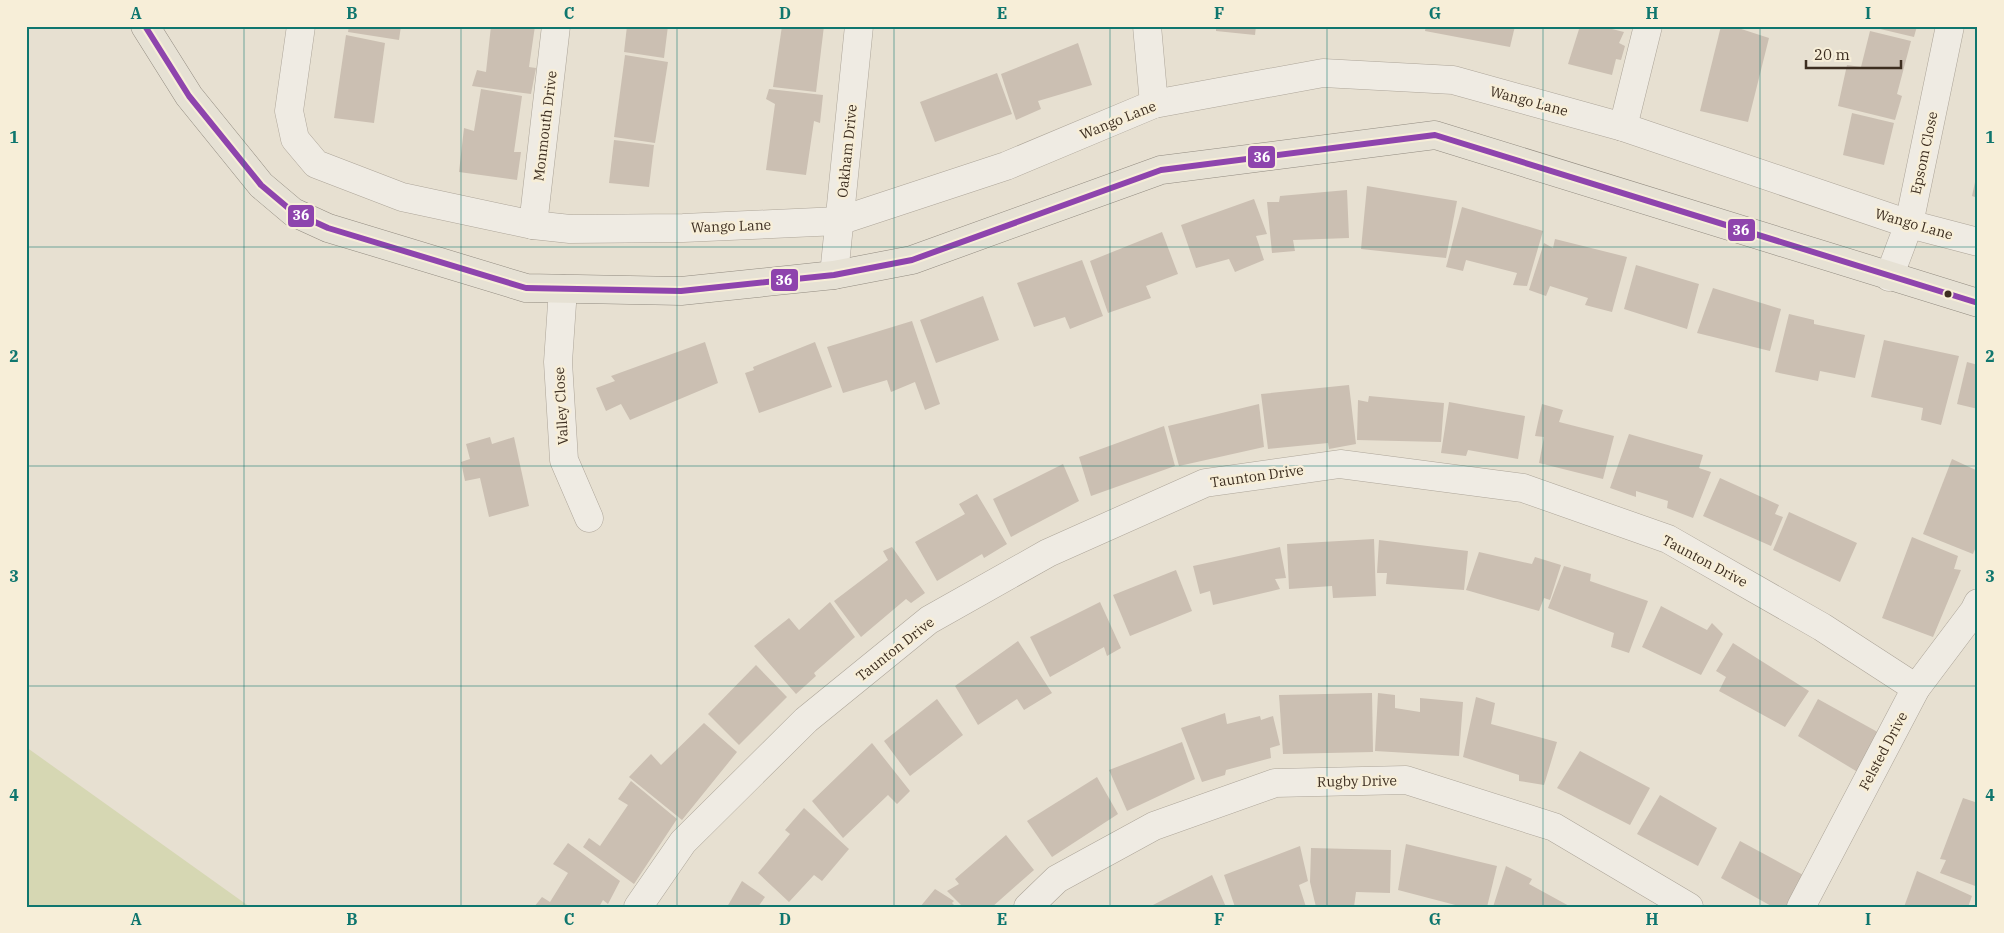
<svg xmlns="http://www.w3.org/2000/svg" width="2004" height="933" viewBox="0 0 2004 933" font-family="'IBM Plex Serif',serif">
<style>
.green{fill:#d6d7b3}
.building{fill:#cbbfb2}
.lines{fill:none;stroke-linecap:round;stroke-linejoin:round}
.minor-casing{stroke:#ada599;stroke-width:29}
.major-casing{stroke:#928b80;stroke-width:29}
.minor{stroke:#efebe3;stroke-width:28}
.major{stroke:#e6e1d4;stroke-width:28}
.bus-1-casing{stroke:#f7eed8;stroke-width:10}
.bus-1{stroke:#8e44ad;stroke-width:6}
.grid{fill:none;stroke:#0f766e;stroke-width:1;stroke-opacity:0.55}
.bus-dot{fill:#3d2e20;stroke:#f7eed8;stroke-width:2}
.labels{text-anchor:middle;stroke-width:5;stroke-linejoin:round;paint-order:stroke}
.street-label{font-size:14px;fill:#3d2e20;stroke:#f7eed8}
.line-badge{stroke:#f7eed8;stroke-width:2}
.badge-label{font-size:14px;text-anchor:middle;font-weight:bold;fill:#fff}
.neatline{fill:none;stroke:#0f766e;stroke-width:2}
.grid-label{font-size:16px;text-anchor:middle;font-weight:bold;fill:#0f766e}
</style>
<rect width="100%" height="100%" fill="#e7e0d1"/>
<path class="green" d="M26,747L250,907H26Z"/>
<g class="building">
<path d="M349,26H401L399,40L348,32Z"/>
<path d="M491,26H535L529,67L536,68L531,94L472,86L477,70L486,72Z"/>
<path d="M627,26H668L664,58L624,52Z"/>
<path d="M782,26H824L816,92L773,87Z"/>
<path d="M1216,26H1256L1255,35L1216,31Z"/>
<path d="M1426,26H1515L1510,47L1425,31Z"/>
<path d="M1580,26H1600L1624,32L1619,43L1625,46L1621,60L1616,59L1612,75L1568,64Z"/>
<path d="M1721,26H1732L1769,38L1748,122L1700,111Z"/>
<path d="M1876,26H1917L1914,37L1876,28Z"/>
<path d="M1870,31L1911,41L1897,94L1902,96L1895,120L1838,106L1847,65L1861,67Z"/>
<path d="M346,35L385,43L374,123L334,118Z"/>
<path d="M1078,43L1092,85L1038,101L1041,109L1016,120L1001,74Z"/>
<path d="M625,55L668,62L655,143L614,137Z"/>
<path d="M997,73L1012,114L935,142L920,102Z"/>
<path d="M481,89L522,96L514,152H521L517,180L459,172L464,128L474,131Z"/>
<path d="M769,89L823,95L820,123L814,121L806,175L766,170L775,104L766,99Z"/>
<path d="M1852,113L1894,123L1884,165L1843,155Z"/>
<path d="M614,140L654,145L649,187L609,183Z"/>
<path d="M1977,173H1978V198L1972,196Z"/>
<path d="M1367,186L1457,201L1446,258L1361,249Z"/>
<path d="M1347,190L1349,238L1293,240L1295,251L1272,253L1267,202H1279L1280,196Z"/>
<path d="M1254,199L1267,234L1256,236L1264,260L1235,272L1229,259L1196,268L1181,225Z"/>
<path d="M1462,207L1543,231L1527,286L1513,285L1517,273L1466,260L1463,271L1446,267Z"/>
<path d="M1162,232L1178,274L1146,286L1151,298L1108,313L1090,261Z"/>
<path d="M1555,239L1627,257L1612,312L1585,305L1588,298L1550,286L1546,296L1529,290L1544,243L1553,248Z"/>
<path d="M1082,260L1103,316L1070,329L1065,317L1034,327L1017,283Z"/>
<path d="M1636,265L1699,284L1687,329L1624,309Z"/>
<path d="M1713,288L1781,309L1770,351L1697,333Z"/>
<path d="M983,296L999,340L936,363L920,320Z"/>
<path d="M1789,314L1814,320V324L1865,335L1855,378L1820,371L1818,381L1775,372Z"/>
<path d="M912,321L940,404L925,410L915,382L891,392L887,380L843,393L827,347Z"/>
<path d="M1884,340L1959,356L1941,425L1921,420L1923,408L1871,397Z"/>
<path d="M705,342L718,383L630,420L621,404L606,411L596,388L615,381L611,376Z"/>
<path d="M815,342L832,387L759,413L745,373L754,370L753,367Z"/>
<path d="M1967,362L1978,365V409L1957,404Z"/>
<path d="M1349,385L1356,444L1329,449L1328,443L1268,449L1261,394Z"/>
<path d="M1369,396L1444,403L1441,442L1357,440L1358,400L1368,402Z"/>
<path d="M1449,402L1525,416L1518,459L1468,450L1466,456L1441,453Z"/>
<path d="M1259,404L1264,447L1179,466L1168,426Z"/>
<path d="M1542,404L1563,410L1559,422L1614,436L1603,479L1539,463L1544,437L1535,436Z"/>
<path d="M1164,426L1175,466L1091,496L1079,457Z"/>
<path d="M1629,434L1703,455L1699,468L1711,472L1693,518L1667,508L1668,501L1636,491V497L1610,488Z"/>
<path d="M490,437L492,444L514,437L529,506L489,517L480,478L465,481L461,462L470,459L466,444Z"/>
<path d="M1952,459L1978,471V542L1973,554L1923,534Z"/>
<path d="M1063,464L1079,501L1011,537L993,499Z"/>
<path d="M1720,478L1779,505L1775,514L1783,517L1771,546L1703,516Z"/>
<path d="M977,494L1007,544L984,558L982,554L937,581L915,542L965,514L959,504Z"/>
<path d="M1789,512L1857,543L1840,582L1773,550Z"/>
<path d="M1912,537L1958,556L1954,569L1961,570L1933,637L1882,618Z"/>
<path d="M1374,539L1376,596L1333,598L1332,586L1289,589L1287,544Z"/>
<path d="M1379,540L1468,551L1464,590L1386,584L1387,573H1377Z"/>
<path d="M892,547L925,593L911,603L906,599L861,637L834,601L888,560L883,551Z"/>
<path d="M1280,547L1286,578L1275,579L1280,589L1213,605L1210,591L1200,594L1193,566Z"/>
<path d="M1479,552L1532,564L1535,557L1561,565L1550,600L1544,598L1539,611L1466,590Z"/>
<path d="M1564,566L1591,574L1590,581L1648,601L1629,653L1611,647L1614,633L1548,608Z"/>
<path d="M1176,570L1192,611L1130,636L1113,595Z"/>
<path d="M830,602L855,637L814,673L816,676L796,694L754,646L789,618L799,630Z"/>
<path d="M1100,602L1121,648L1107,656L1104,647L1050,677L1030,637Z"/>
<path d="M1661,606L1707,630L1712,623L1723,634L1701,675L1642,647Z"/>
<path d="M1018,641L1052,693L1024,710L1017,699L978,725L955,686Z"/>
<path d="M1733,643L1809,691L1785,727L1719,691L1726,677L1716,671Z"/>
<path d="M756,665L787,697L739,745L708,714Z"/>
<path d="M1372,693L1373,752L1283,754L1279,695Z"/>
<path d="M1378,693L1395,695V708L1420,712V698L1463,702L1459,756L1375,751Z"/>
<path d="M1476,697L1495,703L1491,724L1557,742L1544,785L1519,781V775L1463,757Z"/>
<path d="M937,699L963,735L910,776L884,741Z"/>
<path d="M1818,699L1883,735L1861,774L1798,736Z"/>
<path d="M1225,713L1227,724L1260,716L1261,720L1273,716L1280,745L1270,748L1271,758L1226,770L1225,775L1202,782L1181,728Z"/>
<path d="M704,723L737,752L682,820L629,777L651,754L661,765Z"/>
<path d="M1182,742L1195,779L1127,811L1109,770Z"/>
<path d="M872,743L910,791L897,804L888,795L843,838L812,801Z"/>
<path d="M1580,751L1650,788L1630,825L1557,788Z"/>
<path d="M1097,777L1118,814L1052,857L1027,821Z"/>
<path d="M631,781L677,819L634,884L583,847L589,838L600,846L628,805L618,799Z"/>
<path d="M1660,795L1717,828L1698,866L1637,834Z"/>
<path d="M1963,798L1978,803V887L1940,873L1946,860L1940,859Z"/>
<path d="M804,808L849,849L822,881L814,875L789,902L758,873L790,834L785,830Z"/>
<path d="M1006,835L1034,870L992,907H963L947,891L959,884L955,879Z"/>
<path d="M1740,841L1805,876L1787,907H1773L1721,878Z"/>
<path d="M568,843L620,881L608,904L603,900L599,907H534L542,897L550,902L568,873L553,864Z"/>
<path d="M1406,844L1497,866L1487,907H1463L1398,890Z"/>
<path d="M1300,846L1308,881L1299,885L1306,907H1235L1224,875Z"/>
<path d="M1311,848L1391,850L1390,893L1356,892L1354,907H1316L1310,882Z"/>
<path d="M1506,866L1532,879L1529,884L1571,907H1493Z"/>
<path d="M1917,871L1972,896L1968,907H1904Z"/>
<path d="M1212,875L1226,907H1149Z"/>
<path d="M742,881L765,897L758,907H727Z"/>
<path d="M935,889L954,901L952,903L956,907H920Z"/>
</g>
<g class="lines">
<defs>
<g id="minor">
<path d="M301,26L289,111L295,139L316,164L402,197L533,225L570,229L683,228L839,221L1006,166L1154,104L1323,73L1453,80L1623,127L1909,224L1978,242"/>
<path d="M1147,26L1154,104"/>
<path d="M1623,127L1648,26"/>
<path d="M533,225L556,26"/>
<path d="M834,275L859,26"/>
<path d="M1889,277L1909,224L1950,26"/>
<path d="M563,289L558,362L564,460L589,518"/>
<path d="M638,907L683,842L806,720L929,620L1048,553L1205,483L1340,464L1523,488L1668,539L1822,627L1916,688"/>
<path d="M1028,907L1057,879L1154,826L1275,783L1406,780L1554,827L1689,907"/>
<path d="M1801,907L1916,688L1974,611L1978,603"/>
</g>
<path id="major" d="M145,26L189,96L261,185L293,212L328,228L526,288L681,291L834,275L912,260L1161,170L1435,135L1978,303"/>
</defs>
<use href="#minor" class="minor-casing"/>
<use href="#major" class="major-casing"/>
<use href="#minor" class="minor"/>
<use href="#major" class="major"/>
<defs>
<path id="bus-1" d="M145,26L189,96L261,185L293,212L328,228L526,288L681,291L834,275L912,260L1161,170L1435,135L1978,303"/>
</defs>
<use href="#bus-1" class="bus-1-casing"/>
<use href="#bus-1" class="bus-1"/>
</g>
<path class="grid" d="M244,26V907M461,26V907M677,26V907M894,26V907M1110,26V907M1327,26V907M1543,26V907M1760,26V907M26,247H1978M26,466H1978M26,686H1978"/>
<circle class="bus-dot" cx="1948" cy="294" r="4.5"/>
<g class="labels">
<g class="street-label">
<text transform="translate(1529 101) rotate(15)" y="5">Wango Lane</text>
<text transform="translate(1118 120) rotate(-22)" y="5">Wango Lane</text>
<text transform="translate(545 126) rotate(-83)" y="5">Monmouth Drive</text>
<text transform="translate(847 151) rotate(-84)" y="5">Oakham Drive</text>
<text transform="translate(1924 153) rotate(-78)" y="5">Epsom Close</text>
<text transform="translate(1914 224) rotate(16)" y="5">Wango Lane</text>
<text transform="translate(731 226) rotate(-2)" y="5">Wango Lane</text>
<text transform="translate(561 406) rotate(-93)" y="5">Valley Close</text>
<text transform="translate(1257 476) rotate(-8)" y="5">Taunton Drive</text>
<text transform="translate(1705 561) rotate(28)" y="5">Taunton Drive</text>
<text transform="translate(895 649) rotate(-38)" y="5">Taunton Drive</text>
<text transform="translate(1883 751) rotate(-62)" y="5">Felsted Drive</text>
<text transform="translate(1357 781) rotate(-1)" y="5">Rugby Drive</text>
</g>
</g>
<g class="line-badge">
<rect x="1247" y="145" width="29" height="24" rx="5" fill="#8e44ad"/>
<rect x="287" y="204" width="28" height="24" rx="5" fill="#8e44ad"/>
<rect x="1727" y="218" width="29" height="24" rx="5" fill="#8e44ad"/>
<rect x="770" y="268" width="29" height="24" rx="5" fill="#8e44ad"/>
</g>
<g class="badge-label">
<text x="1262" y="162">36</text>
<text x="301" y="220">36</text>
<text x="1741" y="235">36</text>
<text x="784" y="285">36</text>
</g>
<rect width="2004" height="933" fill="none" stroke="#f7eed8" stroke-width="55"/>
<path d="M1806 60v8h95v-8" fill="none" stroke="#3d2e20" stroke-width="2.5"/>
<text x="1814" y="60" font-size="15" fill="#3d2e20" stroke="#f7eed8" stroke-width="4" paint-order="stroke">20 m</text>
<rect x="28" y="28" width="1948" height="878" class="neatline"/>
<g class="grid-label">
<text x="136" y="19">A</text>
<text x="352" y="19">B</text>
<text x="569" y="19">C</text>
<text x="785" y="19">D</text>
<text x="1002" y="19">E</text>
<text x="1219" y="19">F</text>
<text x="1435" y="19">G</text>
<text x="1652" y="19">H</text>
<text x="1868" y="19">I</text>
<text x="14" y="143">1</text>
<text x="1990" y="143">1</text>
<text x="14" y="362">2</text>
<text x="1990" y="362">2</text>
<text x="14" y="582">3</text>
<text x="1990" y="582">3</text>
<text x="14" y="801">4</text>
<text x="1990" y="801">4</text>
<text x="136" y="925">A</text>
<text x="352" y="925">B</text>
<text x="569" y="925">C</text>
<text x="785" y="925">D</text>
<text x="1002" y="925">E</text>
<text x="1219" y="925">F</text>
<text x="1435" y="925">G</text>
<text x="1652" y="925">H</text>
<text x="1868" y="925">I</text>
</g>
</svg>
